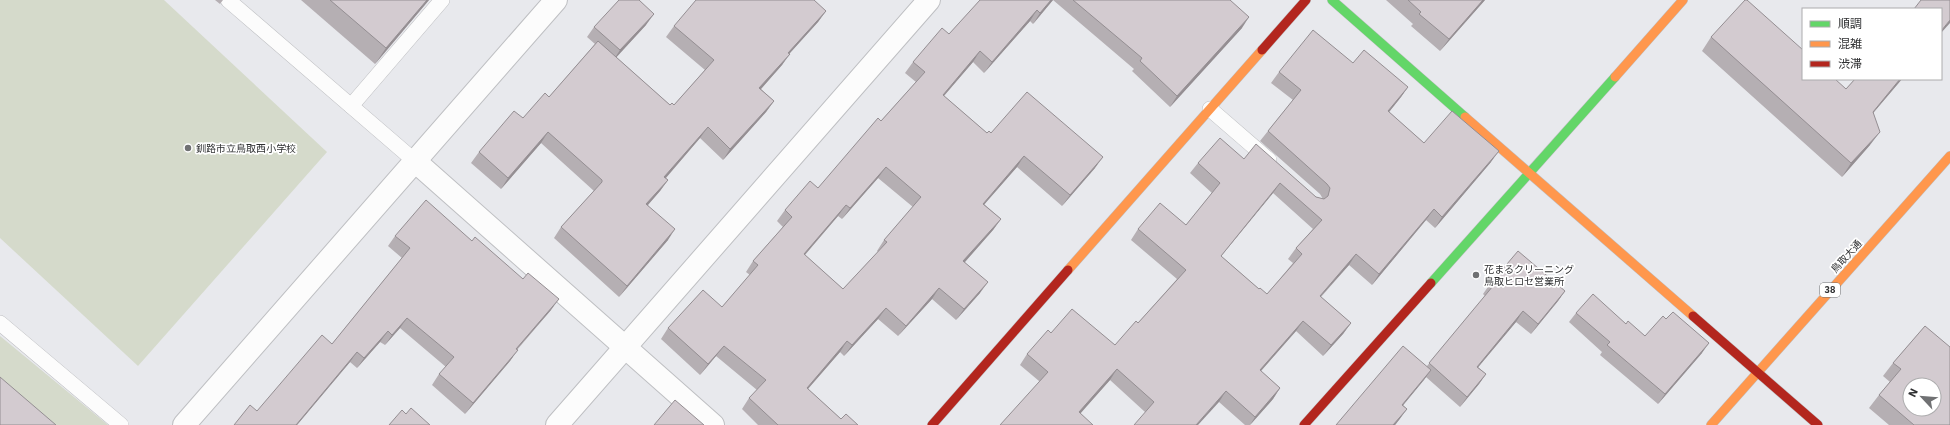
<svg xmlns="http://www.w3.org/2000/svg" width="1950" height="425" viewBox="0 0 1950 425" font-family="'IBM Plex Sans','Noto Sans JP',sans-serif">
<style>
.green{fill:#d5dacb}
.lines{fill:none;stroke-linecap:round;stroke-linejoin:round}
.lane-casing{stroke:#bebfc2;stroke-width:16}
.street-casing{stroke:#bebfc2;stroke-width:24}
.fast-casing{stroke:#bebfc2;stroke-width:10}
.slow-casing{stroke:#bebfc2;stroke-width:10}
.jam-casing{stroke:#bebfc2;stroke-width:10}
.lane{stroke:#fcfcfc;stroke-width:15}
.street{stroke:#fcfcfc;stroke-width:22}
.fast{stroke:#63d668;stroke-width:9}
.slow{stroke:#ff974d;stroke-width:9}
.jam{stroke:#b3261e;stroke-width:9}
.wall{fill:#b5afb3;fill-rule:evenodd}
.shaded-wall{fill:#948e92}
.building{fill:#d3cbd0;stroke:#948e92;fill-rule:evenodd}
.poi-dot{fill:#707173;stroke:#fff;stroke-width:1.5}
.labels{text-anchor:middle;stroke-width:3.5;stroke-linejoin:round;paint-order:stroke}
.shield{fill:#fff;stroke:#6d6e70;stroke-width:1}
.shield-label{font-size:9px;font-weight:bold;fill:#2f3032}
.poi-label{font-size:10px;fill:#2f3032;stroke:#fff;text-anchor:start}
.street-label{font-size:10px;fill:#2f3032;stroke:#fff}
</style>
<rect width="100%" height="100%" fill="#e8e9ed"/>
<g class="green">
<path d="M0,0H164L327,152L138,366L0,238Z"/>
<path d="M0,336L108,425H0Z"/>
</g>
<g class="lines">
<defs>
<g id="lane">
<path d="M228,0L416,162"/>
<path d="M351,106L442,0"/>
<path d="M1210,109L1269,160"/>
<path d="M0,323L121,425"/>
</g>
<g id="street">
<path d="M416,162L713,425"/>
<path d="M184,425L556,0"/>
<path d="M557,425L929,0"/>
</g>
<g id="fast">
<path d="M1332,0L1465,117"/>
<path d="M1431,283L1615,77"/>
</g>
<g id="slow">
<path d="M1615,77L1683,0"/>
<path d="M1465,117L1693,316"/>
<path d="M1068,270L1262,50"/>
<path d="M1711,425L1950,156"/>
</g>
<g id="jam">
<path d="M1262,50L1306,0"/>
<path d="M1693,316L1818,425"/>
<path d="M932,425L1068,270"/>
<path d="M1304,425L1431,283"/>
</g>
</defs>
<use href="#lane" class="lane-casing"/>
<use href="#street" class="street-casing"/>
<use href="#fast" class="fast-casing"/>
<use href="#slow" class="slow-casing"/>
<use href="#jam" class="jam-casing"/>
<use href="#lane" class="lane"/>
<use href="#street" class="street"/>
<use href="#fast" class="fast"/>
<use href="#slow" class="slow"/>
<use href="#jam" class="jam"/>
</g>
<g class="wall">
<path d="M215,0H223L220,4Z"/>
<path d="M301,0H429L375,64Z"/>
<path d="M981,0H1230L1242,28L1170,107L1132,71L1134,69L1053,0L1033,24L1030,21L984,73L973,62L944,96L987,133H991L1095,168L1062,206L1017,167L984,204L1001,219L993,230L965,262L980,293L956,320L932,299L898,336L878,319L844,356L840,352L808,389L841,419L858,425H758L742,409L749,398L757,390L716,356L700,375L661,339L668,328L722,307L750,275L746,272L753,261L783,227L777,221L785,210L818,188L881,121L916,82L905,73L913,62L949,34ZM878,178L913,207L884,240L877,251L878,252L843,289L805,255L838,216L842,219Z"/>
<path d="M1386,0H1485L1440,51L1411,26L1413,24Z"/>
<path d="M826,11L818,22L789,54L782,65L761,89L774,101L766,112L723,160L700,138L666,178L668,180L660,191L648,205L668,240L619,297L554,238L561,227L594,191L541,143L501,189L471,163L479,152L523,118L549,97L595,44L587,37L594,27L646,25L616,57L670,105H674L705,70L666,37L674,26Z"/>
<path d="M1711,37L1846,89L1855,79H1902L1873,113L1870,145L1842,177L1702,51Z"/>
<path d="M1353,63L1408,87L1401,97L1389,112L1424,143L1491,162L1435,228L1426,220L1372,285L1349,265L1321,297L1351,323L1343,334L1323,356L1296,331L1261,371L1280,388L1273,399L1250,425H1245L1219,402L1145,412L1110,380L1080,413L1039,381L1020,365L1027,354L1051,333L1115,345L1138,323L1177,279L1131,240L1138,229L1186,225L1212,193L1190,173L1198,163L1244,159L1316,197L1323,199L1320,194L1260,141L1268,131L1293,100L1271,83L1279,72ZM1273,193L1313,229L1296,248L1288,259L1293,263L1267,294L1259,289L1221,256Z"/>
<path d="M395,236L551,310L517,350L510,361L465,414L432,385L439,374L446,367L400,328L385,345L380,342L357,368L350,362L297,425H234L257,411L332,344L402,258L388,246Z"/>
<path d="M1490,284L1565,291L1558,301L1531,334L1516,322L1478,367L1486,374L1479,384L1460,407L1426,377L1403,405L1407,409L1395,425H1336L1427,366L1485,296L1483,294Z"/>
<path d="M1576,313L1626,324L1645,336L1666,319L1702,353L1658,404L1600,355L1602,352L1569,322Z"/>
<path d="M1925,326L1950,425H1889L1869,408L1879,395L1890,382L1883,376L1893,363Z"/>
</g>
<g class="shaded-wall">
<path d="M427,0H429L375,64L386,48Z"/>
<path d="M1051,0H1053L1033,24L1040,13Z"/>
<path d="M1483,0H1485L1440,51L1449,39Z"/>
<path d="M1037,10L1030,21L984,73L992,62Z"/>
<path d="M826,11L818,22L780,64L788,53Z"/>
<path d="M654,14L646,25L613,61L620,50Z"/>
<path d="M1249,17L1242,28L1170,107L1177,96Z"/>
<path d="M1950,20V23L1941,33V31Z"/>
<path d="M980,51L973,62L935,106L943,95Z"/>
<path d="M790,54L782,65L752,99L759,88Z"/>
<path d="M1900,79H1902L1863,125L1873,112Z"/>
<path d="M1408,87L1401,97L1381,122L1388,111Z"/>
<path d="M774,101L766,112L723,160L730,149Z"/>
<path d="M708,127L700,138L657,188L664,177Z"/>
<path d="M548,132L541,143L501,189L508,178Z"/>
<path d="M1880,132L1870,145L1842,177L1851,163Z"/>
<path d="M1499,151L1491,162L1435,228L1442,217Z"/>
<path d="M1024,156L1017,167L976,214L983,204Z"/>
<path d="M1103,157L1095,168L1062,206L1070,195Z"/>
<path d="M886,167L878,178L842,219L850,208Z"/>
<path d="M668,180L660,191L639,215L646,204Z"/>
<path d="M1280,183L1273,193L1213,266L1221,256Z"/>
<path d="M846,205L838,216L796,265L804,254Z"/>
<path d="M1434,209L1426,220L1372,285L1379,274Z"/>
<path d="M1001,219L993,230L956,272L963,261Z"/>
<path d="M675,229L668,240L619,297L627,286Z"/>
<path d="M1356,254L1349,265L1312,306L1320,296Z"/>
<path d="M988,282L980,293L956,320L964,309Z"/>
<path d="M939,288L932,299L898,336L906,326Z"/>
<path d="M1565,291L1558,301L1531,334L1538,324Z"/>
<path d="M559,299L551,310L508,359L516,349Z"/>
<path d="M886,308L878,319L844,356L852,345Z"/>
<path d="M1523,311L1516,322L1470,377L1477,367Z"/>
<path d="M407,318L400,328L385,345L392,335Z"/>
<path d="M1303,321L1296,331L1252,381L1260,370Z"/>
<path d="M1351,323L1343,334L1323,356L1331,345Z"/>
<path d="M388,331L380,342L357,368L364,358Z"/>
<path d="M847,341L840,352L799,399L807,388Z"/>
<path d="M1709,343L1702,353L1658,404L1665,394Z"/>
<path d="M724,346L716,356L700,375L708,364Z"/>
<path d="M518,350L510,361L465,414L473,403Z"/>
<path d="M357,352L350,362L297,425H296Z"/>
<path d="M1117,369L1110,380L1072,423L1079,412Z"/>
<path d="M1431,370L1424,380L1395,415L1402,405Z"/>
<path d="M1486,374L1479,384L1460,407L1467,397Z"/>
<path d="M1280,388L1273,399L1250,425L1255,417Z"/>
<path d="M1226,391L1219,402L1198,425H1196Z"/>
<path d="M1407,409L1399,420L1395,425H1393Z"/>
</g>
<g class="building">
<path d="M330,0H427L386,48Z"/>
<path d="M619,0H639L654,14L620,50L594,27Z"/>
<path d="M696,0H814L826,11L788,53L790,54L759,88L774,101L730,149L708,127L664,177L668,180L646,204L675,229L627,286L561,227L602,182V180L548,132L508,178L479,152L514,111L523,118L545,93L549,97L598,41L670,105L672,103L674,105L714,60L674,26Z"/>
<path d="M980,0H1051L1040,13L1037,10L992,62L980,51L943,95L987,133L989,131L991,133L1027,92L1103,157L1070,195L1024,156L983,204L1001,219L963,261L988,282L964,309L939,288L906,326L886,308L852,345L847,341L807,388L841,419L846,414L858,425H778L749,398L766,380L724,346L708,364L668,328L703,290L722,307L758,265L753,261L792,217L785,210L810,181L818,188L878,118L881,121L925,72L913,62L942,28L949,34ZM886,167L921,197L884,240L887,242L843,289L804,254L846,205L850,208Z"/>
<path d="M1073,0H1230L1249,17L1177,96L1140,61L1142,58Z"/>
<path d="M1408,0H1483L1449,39L1419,14L1421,12Z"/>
<path d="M1745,0H1747L1803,50V79H1835L1846,89L1855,79H1900L1873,112L1880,132L1851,163L1711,37Z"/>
<path d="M1921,0H1950V20L1941,31V9H1914Z"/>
<path d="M1313,30L1353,63L1364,50L1408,87L1388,111L1424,143L1452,111L1499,151L1442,217L1434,209L1379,274L1356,254L1320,296L1351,323L1331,345L1303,321L1260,370L1280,388L1255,417L1226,391L1196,425H1134L1154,402L1117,369L1079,412L1093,425H1000L1048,372L1027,354L1048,330L1051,333L1072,309L1115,345L1136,321L1138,323L1186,270L1138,229L1160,203L1186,225L1220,183L1198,163L1220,138L1244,159L1256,144L1316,197L1324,199L1328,196L1330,188L1327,184L1268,131L1301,90L1279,72ZM1280,183L1322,220L1296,248L1302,254L1267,294L1260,288L1259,289L1221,256Z"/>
<path d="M426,200L472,241L475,237L523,279L528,273L559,299L516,349L518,350L473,403L439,374L454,357L407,318L392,335L388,331L364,358L357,352L296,425H234L250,405L257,411L322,335L332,344L410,248L395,236Z"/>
<path d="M1518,251L1565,291L1538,324L1523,311L1477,367L1486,374L1467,397L1429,363L1493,286L1490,284Z"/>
<path d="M1593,294L1626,324L1628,321L1645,336L1663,316L1666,319L1673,312L1709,343L1665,394L1607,345L1610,342L1576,313Z"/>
<path d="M1925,326L1950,347V425H1914L1879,395L1901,369L1893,363ZM1910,385H1934V409H1910Z"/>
<path d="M1403,346L1431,370L1402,405L1407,409L1393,425H1336Z"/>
<path d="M0,377L56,425H0Z"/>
<path d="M675,400L704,425H654Z"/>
<path d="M411,408L430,425H389L402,410L406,414Z"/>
</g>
<g class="poi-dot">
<circle cx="188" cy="148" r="4"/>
<circle cx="1476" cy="275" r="4"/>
</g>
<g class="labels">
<rect class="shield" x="1820" y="283" width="20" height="14" rx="3"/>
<g class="shield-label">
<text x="1830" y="293">38</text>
</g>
<g class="poi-label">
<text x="196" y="152">釧路市立鳥取西小学校</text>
<text x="1484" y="273">花まるクリーニング<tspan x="1484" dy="12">鳥取ヒロセ営業所</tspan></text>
</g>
<g class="street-label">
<text transform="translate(1846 256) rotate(-48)" y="4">鳥取大通</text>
</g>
</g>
<rect x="1802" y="8" width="140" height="72" fill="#ffffff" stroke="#acacad"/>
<rect x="1810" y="21" width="20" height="6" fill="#63d668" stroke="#acacad"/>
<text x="1838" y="28" font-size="12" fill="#2f3032">順調</text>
<rect x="1810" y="41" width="20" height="6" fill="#ff974d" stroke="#acacad"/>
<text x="1838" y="48" font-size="12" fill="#2f3032">混雑</text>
<rect x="1810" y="61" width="20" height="6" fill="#b3261e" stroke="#acacad"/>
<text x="1838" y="68" font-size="12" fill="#2f3032">渋滞</text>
<g transform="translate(1922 397) rotate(296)"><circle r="19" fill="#ffffff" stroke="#acacad"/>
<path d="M0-3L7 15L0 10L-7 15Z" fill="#707173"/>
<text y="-6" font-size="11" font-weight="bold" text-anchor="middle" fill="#2f3032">N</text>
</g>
</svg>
